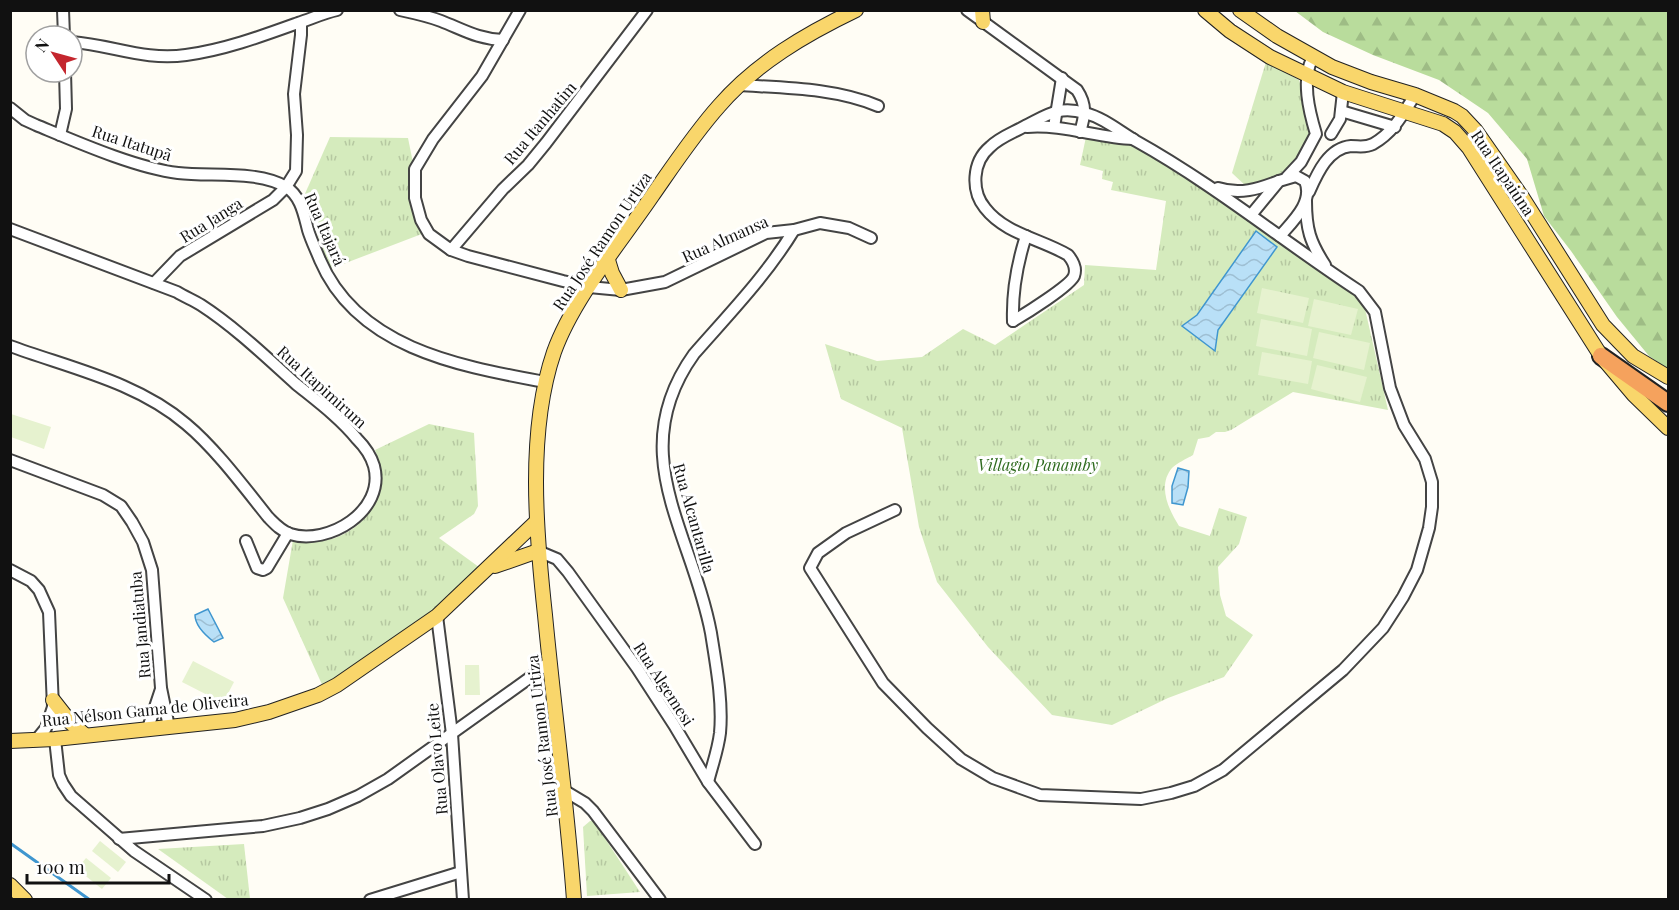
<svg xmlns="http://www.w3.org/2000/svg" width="1679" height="910" viewBox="0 0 1679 910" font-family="'Playfair Display',serif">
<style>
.forest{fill:url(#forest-firs)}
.park{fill:url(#park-tufts)}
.pitch{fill:#e6f2cf}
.water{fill:url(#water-waves);stroke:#3f96cf;stroke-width:1.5}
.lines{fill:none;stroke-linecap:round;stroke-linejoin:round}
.stream{stroke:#3f96cf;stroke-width:3}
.minor-casing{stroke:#444;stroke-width:14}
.major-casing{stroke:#222;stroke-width:16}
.highway-casing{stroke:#222;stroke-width:20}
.minor{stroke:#fff;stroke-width:10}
.major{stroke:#f9d66b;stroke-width:14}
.highway{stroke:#f5a25d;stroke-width:16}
.labels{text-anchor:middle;stroke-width:6;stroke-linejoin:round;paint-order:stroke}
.street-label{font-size:16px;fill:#111;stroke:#fff}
.park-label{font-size:16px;font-style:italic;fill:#2f6b1f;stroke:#fff}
</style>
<defs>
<pattern id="forest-firs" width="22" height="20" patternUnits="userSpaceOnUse" patternTransform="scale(1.5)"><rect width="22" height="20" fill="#b9dc9c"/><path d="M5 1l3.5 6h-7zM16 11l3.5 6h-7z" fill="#9ebc85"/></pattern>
<pattern id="park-tufts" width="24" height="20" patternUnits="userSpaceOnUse" patternTransform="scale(1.5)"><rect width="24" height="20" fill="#d5ebbd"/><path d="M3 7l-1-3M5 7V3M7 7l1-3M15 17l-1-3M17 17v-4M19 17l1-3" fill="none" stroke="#b6c8a1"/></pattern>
<pattern id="water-waves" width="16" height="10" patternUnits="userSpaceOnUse" patternTransform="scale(1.5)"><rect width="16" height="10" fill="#b9e0f7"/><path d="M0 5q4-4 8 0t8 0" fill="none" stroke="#9ebfd3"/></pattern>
</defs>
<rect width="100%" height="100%" fill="#fffdf5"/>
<path class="forest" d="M1295,11H1668V369L1649,356L1617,317L1571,251L1544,216L1527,159L1488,113L1439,80L1373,55L1323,32Z"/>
<g class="park">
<path d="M1266,62L1299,80L1305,97L1312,134L1299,160L1285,175L1248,188L1232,173Z"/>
<path d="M330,137L408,138L427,232L330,269L304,196Z"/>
<path d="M1086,137L1134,143L1207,189L1363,300L1388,410L1293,392L1231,430L1225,432H1216L1209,437L1198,439L1193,455C1186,459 1177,463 1172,468C1157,486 1169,510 1179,526L1210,536L1219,508L1247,517L1239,544L1218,567L1220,595L1226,616L1253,635L1224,677L1168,698L1112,725L1052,715L988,647L937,582L919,527L902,428L841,399L825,344L877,361L922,357L963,329L995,345L1084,285L1085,265L1156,270L1166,201L1111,190L1113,182L1102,179L1103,171L1080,165Z"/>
<path d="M429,424L474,433L478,506L474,514L439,538L483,570L443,606L324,689L283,598L293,540C307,541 321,542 335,538C373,524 390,486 375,450Z"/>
<path d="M590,821H593L597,826L640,892L587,896L583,827Z"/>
<path d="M244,844L250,899H228L158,849Z"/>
</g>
<g class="pitch">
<path d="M1262,288L1309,298L1303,323L1257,313Z"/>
<path d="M1314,299L1358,309L1351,335L1308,326Z"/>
<path d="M1261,319L1312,329L1307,356L1256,346Z"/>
<path d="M1319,332L1370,343L1364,370L1313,358Z"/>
<path d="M1262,352L1312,361L1308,384L1258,375Z"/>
<path d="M1317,365L1367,377L1360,402L1311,389Z"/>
<path d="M11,414L51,427L44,449L11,437Z"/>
<path d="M193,661L234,682L223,703L182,682Z"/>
<path d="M465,665H479L480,695H465Z"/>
<path d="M100,841L126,862L118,872L92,851Z"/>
<path d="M86,858L111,878L102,889L77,869Z"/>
</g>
<g class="water">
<path d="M1256,231L1277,247L1218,330L1215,351L1182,326L1197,315Z"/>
<path d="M1178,468L1189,471L1188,487L1183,505L1172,503V486Z"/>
<path d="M208,609L223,638L214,642C205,635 195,626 195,615Z"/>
</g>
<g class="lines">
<path class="stream" d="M10,843L90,900"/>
<defs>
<g id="minor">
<path d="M63,10L64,36"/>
<path d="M400,10C414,13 428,16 441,21C464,30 478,39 503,40"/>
<path d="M520,10L482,76L433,139L415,169V198L421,220L429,234L451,250L468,256L563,281L589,287L621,290L665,282L766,233L794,230L820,223L849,228L871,238"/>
<path d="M967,10L1077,90C1087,105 1085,116 1080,132"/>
<path d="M72,42C112,45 145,61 186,55C224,50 262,36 298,23C311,19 323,13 337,10"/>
<path d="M739,85C786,88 835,88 878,106"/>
<path d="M10,108L25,120L36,125C77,142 136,168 178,173C210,177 258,170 286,187C301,196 304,215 308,230C311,240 316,250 320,260C358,349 460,366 545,382"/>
<path d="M1341,111L1395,127"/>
<path d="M1027,127C1063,124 1098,138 1133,139"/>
<path d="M1054,127L1062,78"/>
<path d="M1331,134L1340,119L1343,92"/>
<path d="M60,135L66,109L65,72"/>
<path d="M1287,177L1301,162L1316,134C1309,111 1301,79 1313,57"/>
<path d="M1218,188C1240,195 1258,189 1279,181"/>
<path d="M1309,192C1317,174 1328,148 1351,146C1359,146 1365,148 1373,144C1394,132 1403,114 1415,95"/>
<path d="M1306,201C1306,229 1310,242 1325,265"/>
<path d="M1251,215L1279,181L1296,176L1305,181C1314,202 1293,221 1280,236"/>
<path d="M10,229L177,292C185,297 193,300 201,305C235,327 266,357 296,384C317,401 340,418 357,439C364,446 371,456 374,466C386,511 328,546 290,534C280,530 275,524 268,517C244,487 215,448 186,424C137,382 70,368 10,346"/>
<path d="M451,250L503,189L528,165L546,143L647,10"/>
<path d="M154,283L180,256L273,200L286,187L296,171L297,135L294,94L301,35V23"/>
<path d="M1013,321C1012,291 1017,264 1026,236"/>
<path d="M10,460L103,495L121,506L132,522L143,542L152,570L161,688L169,727"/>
<path d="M895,510L846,533L818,553L810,568L883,683L927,728L961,759L993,778L1040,795L1141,799L1171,793L1194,786L1223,770L1343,670L1383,628L1403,597L1417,570L1429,528L1432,507V482L1425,459L1404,425L1390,388L1375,312L1359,291C1284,242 1215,185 1136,141C1119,131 1104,118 1085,113C1059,105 1047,115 1025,126C1013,133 1000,137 990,147C972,162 971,191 985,208C1005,234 1041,239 1068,255C1073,261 1077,268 1074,276C1070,286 1025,314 1013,321"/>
<path d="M246,541L257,568L263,570L267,568L288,533"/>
<path d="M538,551L557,559L568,572L637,668L674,725L708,782L755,844"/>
<path d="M10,570L31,581L39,590L49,612L53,707L46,728L37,739"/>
<path d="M437,616L452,734L463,900"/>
<path d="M148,728L161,689"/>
<path d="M55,739L59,775L63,784L71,796L134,851L206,900"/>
<path d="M708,782C712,766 718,750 720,733C723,701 716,665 711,633C692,532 623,453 694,354C729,314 766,276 794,230"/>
<path d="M565,791L585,803L593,811L660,900"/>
<path d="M119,839L263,826L300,818L328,809L358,796L388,779L528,679L549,662"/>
<path d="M370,900L461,872"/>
</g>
<g id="major">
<path d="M982,10L983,22"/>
<path d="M1205,10L1230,31L1270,57L1343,92L1443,124L1455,132L1469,148L1601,356L1634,395L1668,428"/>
<path d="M1240,10L1277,36L1332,67L1371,82L1415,95L1454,111L1462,116L1476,131L1522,197L1603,325L1633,356L1668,377"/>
<path d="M608,260L612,273L621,290"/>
<path d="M495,566L538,551"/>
<path d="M53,700L71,723L85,735"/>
<path d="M10,741L55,739L235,720L269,712L318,695L337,685L437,616L537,521"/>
<path d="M10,885L25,900"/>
<path d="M574,900C567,804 554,710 545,615C536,532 527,431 554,352C573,299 620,243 652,196C673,166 694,134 719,106C756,63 806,34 856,10"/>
</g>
<path id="highway" d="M1601,356L1668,403"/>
</defs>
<use href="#minor" class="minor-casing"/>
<use href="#major" class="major-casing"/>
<use href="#highway" class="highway-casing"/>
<use href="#minor" class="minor"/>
<use href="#major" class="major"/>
<use href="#highway" class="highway"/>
</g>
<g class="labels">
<g class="street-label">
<text transform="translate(540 123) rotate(-50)" y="6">Rua Itanhatim</text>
<text transform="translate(132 143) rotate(18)" y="6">Rua Itatupã</text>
<text transform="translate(1503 173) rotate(56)" y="6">Rua Itapaiúna</text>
<text transform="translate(211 220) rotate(-32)" y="6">Rua Janga</text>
<text transform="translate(325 229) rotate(66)" y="6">Rua Itajará</text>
<text transform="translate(725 239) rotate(-24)" y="6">Rua Almansa</text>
<text transform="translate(602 241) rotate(-56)" y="6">Rua José Ramon Urtiza</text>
<text transform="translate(322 387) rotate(42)" y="6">Rua Itapimirum</text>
<text transform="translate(694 518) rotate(74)" y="6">Rua Alcantarilla</text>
<text transform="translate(140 625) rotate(-95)" y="6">Rua Jandiatuba</text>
<text transform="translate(664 684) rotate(57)" y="6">Rua Algemesi</text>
<text transform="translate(145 710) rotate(-6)" y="6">Rua Nélson Gama de Oliveira</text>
<text transform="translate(542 736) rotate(-97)" y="6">Rua José Ramon Urtiza</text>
<text transform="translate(437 759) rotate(-95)" y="6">Rua Olavo Leite</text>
</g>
<g class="park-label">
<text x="1038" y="471">Villagio Panamby</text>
</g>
</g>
<rect width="1679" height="910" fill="none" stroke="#111111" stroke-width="24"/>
<g transform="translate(54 54) rotate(306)"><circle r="28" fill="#ffffff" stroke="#a0a0a0" stroke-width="1.5"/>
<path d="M0-4.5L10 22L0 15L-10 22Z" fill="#c4262e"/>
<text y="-9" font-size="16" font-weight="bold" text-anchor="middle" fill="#111111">N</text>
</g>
<path d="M27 874v9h142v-9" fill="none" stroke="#111111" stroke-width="3"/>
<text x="36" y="874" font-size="18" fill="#111111" stroke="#ffffff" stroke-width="4.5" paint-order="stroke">100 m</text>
</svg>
